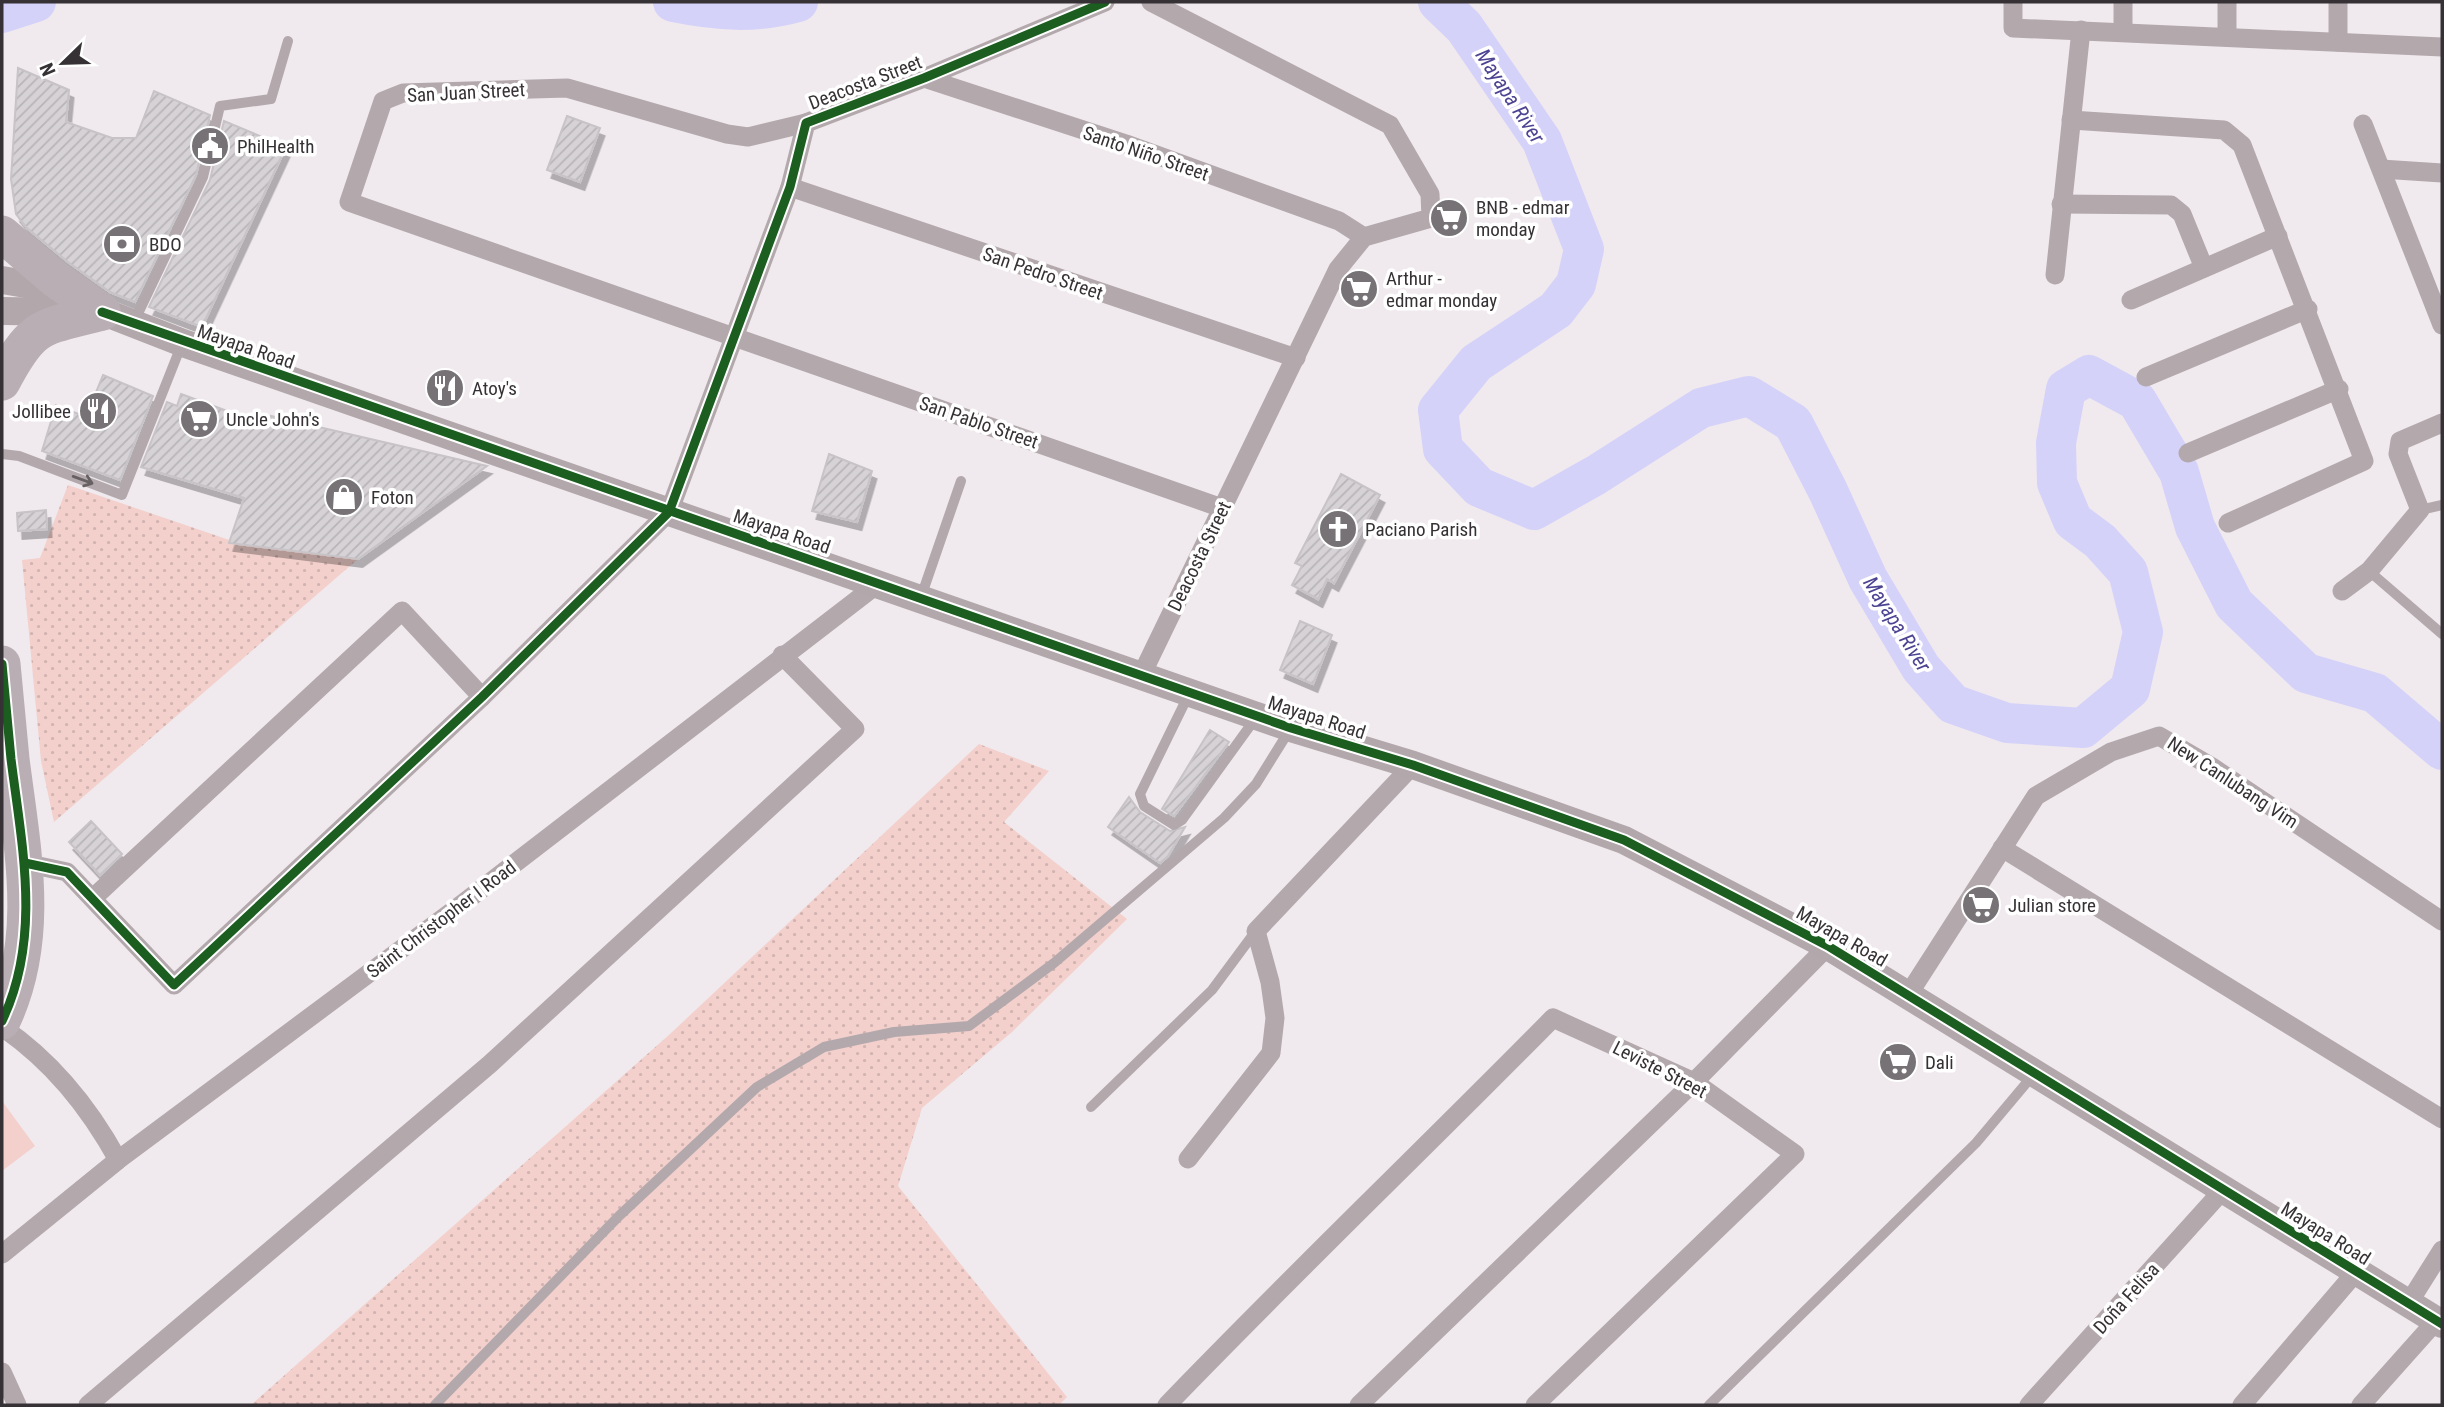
<svg xmlns="http://www.w3.org/2000/svg" width="2444" height="1407" viewBox="0 0 2444 1407" font-family="'Roboto Condensed',sans-serif">
<style>
.grass{fill:url(#grass-dots)}
.park{fill:#f3d0cc}
.lines{fill:none;stroke-linecap:round;stroke-linejoin:round}
.river{stroke:#d5d2fa;stroke-width:40}
.building{fill:url(#building-hatch);stroke:#c7c3c7;stroke-width:2;filter:url(#shadow)}
.lane{stroke:#b3a9ad;stroke-width:10}
.street{stroke:#b3a9ad;stroke-width:19}
.secondary{stroke:#b2a8ab;stroke-width:28}
.highway{stroke:#b9aeb3;stroke-width:37}
.cycleway-casing{stroke:#fff;stroke-width:13}
.cycleway{stroke:#1b5e20;stroke-width:9}
.oneway{stroke:#676164}
.labels{text-anchor:middle;stroke-width:7;stroke-linejoin:round;paint-order:stroke}
.street-label{font-size:19px;fill:#353134;stroke:#fff}
.poi-label{font-size:19px;fill:#353134;stroke:#fff;text-anchor:start}
.water-label{font-size:21px;font-style:italic;fill:#4c4392;stroke:#fff}
</style>
<defs>
<pattern id="grass-dots" width="8" height="8" patternUnits="userSpaceOnUse" patternTransform="scale(1.75)"><rect width="8" height="8" fill="#f3d0cc"/><path d="M2 2h.1M6 6h.1" fill="none" stroke="#d1b3b0" stroke-width="1.8" stroke-linecap="round"/></pattern>
<pattern id="building-hatch" width="6" height="6" patternUnits="userSpaceOnUse" patternTransform="scale(1.75)"><rect width="6" height="6" fill="#d6d2d6"/><path d="M-1 1l2-2M0 6l6-6M5 7l2-2" fill="none" stroke="#b8b5b8"/></pattern>
<filter id="shadow"><feDropShadow dx="4.5" dy="8" stdDeviation="0" flood-color="#0004"/></filter>
</defs>
<rect width="100%" height="100%" fill="#f0eaee"/>
<g class="grass">
<path d="M68,485L244,545L358,559L54,822L41,761L22,560L40,558Z"/>
<path d="M979,744L1049,771L1004,822L1127,919L1012,1032L922,1108L898,1186L1067,1397L1059,1405H251L670,1034Z"/>
</g>
<path class="park" d="M2,1101L35,1146L2,1171Z"/>
<g class="lines">
<g class="river">
<path d="M673,2C717,11 755,14 798,2"/>
<path d="M1438,2L1464,27L1542,141L1584,249L1576,284L1556,310L1476,363L1438,410L1443,449L1479,487L1534,510L1596,475L1701,408L1749,396L1793,423L1828,491L1868,579L1921,668L1953,704L2007,723L2083,728L2130,689L2143,632L2128,572L2100,541L2073,521L2057,483L2056,443L2066,389L2089,375L2137,401L2179,472L2195,527L2234,604L2306,673L2375,693L2442,750"/>
<path d="M2,13L36,2"/>
</g>
</g>
<g class="building">
<path d="M18,68L69,90L66,122L112,138H136L154,91L210,115L196,175L135,302L110,292L68,262L27,228L16,214L11,179Z"/>
<path d="M567,116L600,128L580,182L547,170Z"/>
<path d="M224,121L286,147L202,327L149,307L210,180Z"/>
<path d="M103,375L153,396L120,480L42,451L56,405L86,417Z"/>
<path d="M181,394L268,426L271,416L487,466L358,559L229,543L244,498L141,467L167,402L177,406Z"/>
<path d="M829,454L872,471L857,522L812,511Z"/>
<path d="M1341,474L1380,495L1334,583L1327,579L1318,599L1292,585L1302,566L1295,563Z"/>
<path d="M46,510L47,529L18,531L17,513Z"/>
<path d="M1300,621L1332,635L1313,684L1280,670Z"/>
<path d="M1210,730L1229,742L1174,816L1162,809Z"/>
<path d="M1129,797L1140,812L1170,831L1185,827L1168,856L1160,863L1108,827Z"/>
<path d="M91,821L122,854L100,875L69,842Z"/>
</g>
<g class="lines">
<g class="lane">
<path d="M134,322L203,177L220,106L271,99L288,41"/>
<path d="M2,454L19,456L122,495L181,346"/>
<path d="M2420,510L2442,505"/>
<path d="M2369,571L2442,634"/>
<path d="M921,597L961,481"/>
<path d="M1189,694L1140,794L1144,806L1174,825L1182,820L1255,719"/>
<path d="M1091,1107L1212,990L1255,932"/>
<path d="M435,1405L619,1216L757,1087L824,1047L894,1032L969,1026L1054,963L1224,818L1256,784L1289,731"/>
<path d="M1709,1405L1976,1143L2034,1074"/>
</g>
<g class="street">
<path d="M2013,2V28L2442,47"/>
<path d="M2338,2V42"/>
<path d="M2123,32V2"/>
<path d="M2227,37V2"/>
<path d="M924,78L1126,144L1339,221L1364,237"/>
<path d="M2071,120L2224,130L2242,145L2364,461L2228,523"/>
<path d="M806,123L748,137L727,134L567,88L403,93L383,101L349,202L1222,508"/>
<path d="M2363,124L2442,325"/>
<path d="M2381,169L2442,173"/>
<path d="M790,187L1296,358"/>
<path d="M2061,204L2171,205L2182,214L2204,268"/>
<path d="M2055,275L2081,30"/>
<path d="M2131,300L2278,236"/>
<path d="M2146,377L2308,309"/>
<path d="M2188,453L2339,389"/>
<path d="M2342,591L2369,571L2420,510L2398,454L2400,441L2442,423"/>
<path d="M1142,674L1338,269L1364,237L1431,218L1430,194L1390,125L1151,2"/>
<path d="M2002,848L2442,1119"/>
<path d="M25,863L67,872L174,985L482,697L669,512L790,187L806,123L924,78L1105,2"/>
<path d="M93,898L402,611L482,697"/>
<path d="M1908,995L2036,796L2111,752L2159,736L2212,767L2442,921"/>
<path d="M2,1027C52,1061 89,1107 118,1160"/>
<path d="M1188,1159L1271,1053L1275,1018L1270,982L1256,931L1413,765"/>
<path d="M2,1254L118,1160L462,904L879,583"/>
<path d="M2408,1304L2442,1250"/>
<path d="M2,1372L17,1405"/>
<path d="M88,1405L490,1064L855,729L782,655"/>
<path d="M1167,1405C1293,1274 1425,1148 1553,1018L1694,1082L1795,1154L1535,1405"/>
<path d="M1359,1405L1694,1082L1828,946"/>
<path d="M2029,1405L2223,1190"/>
<path d="M2242,1405L2356,1272"/>
<path d="M2361,1405L2436,1321"/>
</g>
<g class="secondary">
<path d="M2,280L37,286L183,343L1291,728L1413,765L1624,840L1828,946L2442,1324"/>
<path d="M2,311L75,312"/>
</g>
<g class="highway">
<path d="M2,234L55,279L102,312"/>
<path d="M2,382C33,323 41,328 102,312"/>
<path d="M2,664C5,695 8,727 11,759C22,847 42,937 2,1021"/>
</g>
<defs>
<g id="cycleway">
<path d="M102,312L1291,728L1413,765L1624,840L1828,946L2442,1324"/>
<path d="M2,664C5,695 8,727 11,759C22,847 42,937 2,1021"/>
<path d="M25,863L67,872L174,985L482,697L669,512L790,187L806,123L924,78L1105,2"/>
</g>
</defs>
<use href="#cycleway" class="cycleway-casing"/>
<use href="#cycleway" class="cycleway"/>
</g>
<defs><path id="oneway-shaft" d="M-6 0H5M1.5-3L5.5 0L1.5 3" fill="none" stroke-width="1.6" stroke-linecap="round" stroke-linejoin="round" transform="scale(1.75)"/></defs>
<use class="oneway" href="#oneway-shaft" transform="translate(83 480) rotate(20)"/>
<defs>
<symbol id="civic-disc" viewBox="-11 -11 22 22"><circle r="9.5" fill="#767275" stroke="#fff"/><path d="M-.6-6.5H3V-4.5H.6V-3L4-1V1h2V6H-6V1h2V-1L-.6-3ZM-1.2 2.5V6h2.4V2.5Z" fill="#fff"/></symbol>
<symbol id="supermarket-disc" viewBox="-11 -11 22 22"><circle r="9.5" fill="#767275" stroke="#fff"/><path d="M-6-5.5h2.5l.6 2H6L4.5 2H-2.5L-4.4-4H-6ZM-1.5 3.2a1.3 1.3 0 1 0 .1 0ZM3 3.2a1.3 1.3 0 1 0 .1 0Z" fill="#fff"/></symbol>
<symbol id="bank-disc" viewBox="-11 -11 22 22"><circle r="9.5" fill="#767275" stroke="#fff"/><path d="M-6-4H6V4H-6ZM0-2.3a2.3 2.3 0 1 0 0 4.6a2.3 2.3 0 1 0 0-4.6Z" fill="#fff"/></symbol>
<symbol id="restaurant-disc" viewBox="-11 -11 22 22"><circle r="9.5" fill="#767275" stroke="#fff"/><path d="M-5-6h1v4h1v-4h1v4h1v-4h1v5L-1.5 .5V6h-2V.5L-5-1ZM5-6V6H3V1.5H1.5Q1.5-4 5-6Z" fill="#fff"/></symbol>
<symbol id="shop-disc" viewBox="-11 -11 22 22"><circle r="9.5" fill="#767275" stroke="#fff"/><path d="M-5-2.5h2.3a2.7 3.5 0 0 1 5.4 0H5L5.5 6h-11ZM-1.5-2.5h3a1.5 2.3 0 0 0-3 0Z" fill="#fff"/></symbol>
<symbol id="church-disc" viewBox="-11 -11 22 22"><circle r="9.5" fill="#767275" stroke="#fff"/><path d="M-1.2-6h2.4v3.5h3.3v2.4h-3.3V6h-2.4V-.1h-3.3v-2.4h3.3Z" fill="#fff"/></symbol>
</defs>
<g fill-rule="evenodd">
<use href="#civic-disc" x="188" y="124" width="44" height="44"/>
<use href="#supermarket-disc" x="1427" y="196" width="44" height="44"/>
<use href="#bank-disc" x="100" y="222" width="44" height="44"/>
<use href="#supermarket-disc" x="1337" y="267" width="44" height="44"/>
<use href="#restaurant-disc" x="423" y="366" width="44" height="44"/>
<use href="#restaurant-disc" x="76" y="389" width="44" height="44"/>
<use href="#supermarket-disc" x="177" y="397" width="44" height="44"/>
<use href="#shop-disc" x="322" y="475" width="44" height="44"/>
<use href="#church-disc" x="1316" y="507" width="44" height="44"/>
<use href="#supermarket-disc" x="1959" y="883" width="44" height="44"/>
<use href="#supermarket-disc" x="1876" y="1040" width="44" height="44"/>
</g>
<g class="labels">
<g class="street-label">
<text transform="translate(865 82) rotate(-21)" y="7">Deacosta Street</text>
<text transform="translate(466 92) rotate(-3)" y="7">San Juan Street</text>
<text transform="translate(1146 153) rotate(19)" y="7">Santo Niño Street</text>
<text transform="translate(1043 273) rotate(19)" y="7">San Pedro Street</text>
<text transform="translate(246 346) rotate(19)" y="7">Mayapa Road</text>
<text transform="translate(979 422) rotate(19)" y="7">San Pablo Street</text>
<text transform="translate(782 531) rotate(19)" y="7">Mayapa Road</text>
<text transform="translate(1199 556) rotate(-64)" y="7">Deacosta Street</text>
<text transform="translate(1317 717) rotate(18)" y="7">Mayapa Road</text>
<text transform="translate(2233 782) rotate(33)" y="7">New Canlubang Vim</text>
<text transform="translate(441 919) rotate(-37)" y="7">Saint Christopher I Road</text>
<text transform="translate(1842 936) rotate(30)" y="7">Mayapa Road</text>
<text transform="translate(1660 1069) rotate(27)" y="7">Leviste Street</text>
<text transform="translate(2326 1233) rotate(32)" y="7">Mayapa Road</text>
<text transform="translate(2126 1298) rotate(-48)" y="7">Doña Felisa</text>
</g>
<g class="poi-label">
<text x="237" y="153">PhilHealth</text>
<text x="1476" y="214">BNB - edmar<tspan x="1476" dy="22">monday</tspan></text>
<text x="149" y="251">BDO</text>
<text x="1386" y="285">Arthur -<tspan x="1386" dy="22">edmar monday</tspan></text>
<text x="472" y="395">Atoy's</text>
<text x="71" y="418" text-anchor="end">Jollibee</text>
<text x="226" y="426">Uncle John's</text>
<text x="371" y="504">Foton</text>
<text x="1365" y="536">Paciano Parish</text>
<text x="2008" y="912">Julian store</text>
<text x="1925" y="1069">Dali</text>
</g>
<g class="water-label">
<text transform="translate(1510 96) rotate(57)" y="7">Mayapa River</text>
<text transform="translate(1897 624) rotate(58)" y="7">Mayapa River</text>
</g>
</g>
<rect width="2444" height="1407" fill="none" stroke="#353134" stroke-width="7"/>
<g transform="translate(63 63) rotate(247)" stroke="#ffffff" stroke-width="5" paint-order="stroke">
<path d="M0-5L12 26L0 18L-12 26Z" fill="#353134"/>
<text y="-10" font-size="19" font-weight="bold" text-anchor="middle" fill="#353134">N</text>
</g>
</svg>
